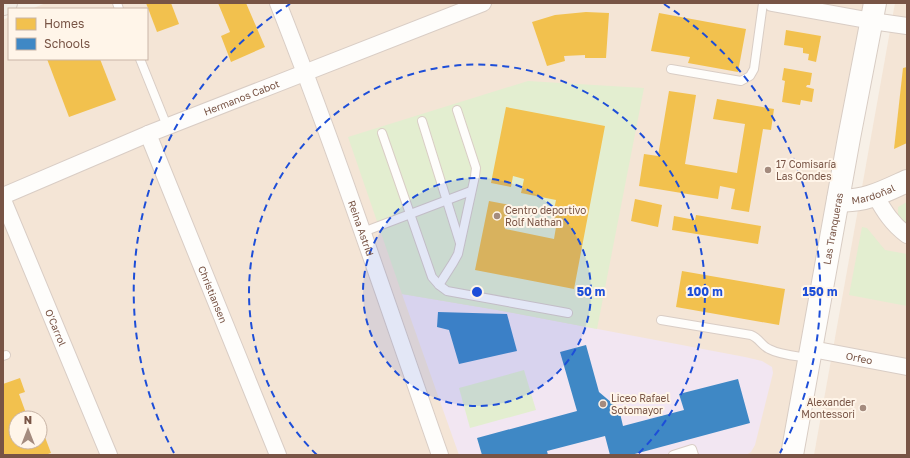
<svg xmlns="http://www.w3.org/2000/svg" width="910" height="458" viewBox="0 0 910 458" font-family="'Golos Text',sans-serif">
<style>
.residential{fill:#f4e5d6;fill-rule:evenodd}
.education{fill:#f2e6f2}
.green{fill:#e3eed0}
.homes{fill:#f2c14e}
.schools{fill:#3f88c5}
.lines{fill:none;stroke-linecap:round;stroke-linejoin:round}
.lane-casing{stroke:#d9cdc5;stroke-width:10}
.street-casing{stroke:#d9cdc5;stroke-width:18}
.secondary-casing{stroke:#d8ccc3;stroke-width:24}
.primary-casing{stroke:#d9cdc6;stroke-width:24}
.lane{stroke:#fefdfb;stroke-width:8}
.street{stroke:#fefdfb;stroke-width:16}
.secondary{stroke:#fefdfb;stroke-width:22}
.primary{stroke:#f2ece4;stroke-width:22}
.ring{fill:none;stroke:#1d4ed8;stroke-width:2;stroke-dasharray:7 5}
.poi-dot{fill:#a48b7e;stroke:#fff5e9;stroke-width:1.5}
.labels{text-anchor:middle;stroke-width:4;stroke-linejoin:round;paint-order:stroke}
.street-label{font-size:10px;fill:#785445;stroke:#fff5e9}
.poi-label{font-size:10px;fill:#785445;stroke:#fff5e9;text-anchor:start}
.centre{fill:#1d4ed8;stroke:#fff5e9;stroke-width:2}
.ring-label{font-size:12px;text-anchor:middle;font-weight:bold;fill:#1d4ed8;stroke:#fff5e9;stroke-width:4;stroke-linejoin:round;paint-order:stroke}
</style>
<rect width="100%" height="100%" fill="#f7f0e7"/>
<g class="residential">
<path d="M46,3H870L784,455H3V20L9,17V59H147V9H31ZM16,418H40V442H16Z"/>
<path d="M895,3H907V455H814Z"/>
</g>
<path class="education" d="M402,294L497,310L745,357L762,361L772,367L773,373L755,445L751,452L746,455H459Z"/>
<g class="green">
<path d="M528,81L644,88L597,329L497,310L402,294L348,137Z"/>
<path d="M907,202V225L898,215V207Z"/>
<path d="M862,227L867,228L885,250L907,254V306L849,295Z"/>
<path d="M524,370L536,410L470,428L459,388Z"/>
</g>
<g class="homes">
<path d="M146,3H171L179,24L157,32Z"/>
<path d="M218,3H246L265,47L231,62L221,36L230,32Z"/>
<path d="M586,12L609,13L606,58H585V55L564,56L565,61L547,66L532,22L555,15Z"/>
<path d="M659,13L746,29L738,72L688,63L690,57L651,51Z"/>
<path d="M786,30L821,36L816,62L808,60L809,54L803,53V48L784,45Z"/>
<path d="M47,59H100L116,100L69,117Z"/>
<path d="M907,67V143L894,149L903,68Z"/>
<path d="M784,68L812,73L810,85H807L806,87L814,89L812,102L801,100L800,105L782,102L785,81L782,80Z"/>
<path d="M669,91L696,95L685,164L737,173L745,124L713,119L717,99L774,109L771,130L763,129L749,212L731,209L735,189L720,186L718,199L639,186L644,154L658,156Z"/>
<path d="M506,107L605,126L574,289L475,270L489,201L510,205L505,229L554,239L556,227L551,224L556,200L521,193L524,179L513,176L511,187L491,183Z"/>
<path d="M635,199L662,205L658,227L631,221Z"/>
<path d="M696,215L761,226L758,244L672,230L674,216L695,220Z"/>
<path d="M682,271L785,289L779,325L676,307Z"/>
<path d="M20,378L25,392L19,394L27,416L36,413L38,418H16V442H40V424L51,453L45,455H3V384Z"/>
</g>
<g class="schools">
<path d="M438,312L507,314L517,351L459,364L449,330L437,327Z"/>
<path d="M586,345L599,392L619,409L623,426L684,410L679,394L738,379L750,423L631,455H610L605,436L547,451L548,455H482L477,438L577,411L560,352Z"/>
</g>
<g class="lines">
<defs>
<g id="lane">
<path d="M117,3L119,9"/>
<path d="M140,59L167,126"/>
<path d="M671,69L741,81L750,76L754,69L763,3"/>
<path d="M422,121L460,243"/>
<path d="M382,133L432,277L439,285L447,291L568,313"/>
<path d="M363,232L471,191"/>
<path d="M439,285L453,263L458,254L475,176L476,168L457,110"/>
<path d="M661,320L751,335C759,338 762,346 769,349C780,355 796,356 809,358"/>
<path d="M3,356L6,355"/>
<path d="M673,455L692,449L694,455"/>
</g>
<g id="street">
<path id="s1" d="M278,3C337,152 387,304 440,455"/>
<path d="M772,3L872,21L907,26"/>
<path id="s2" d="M148,134L278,455"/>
<path d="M875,195C884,211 892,224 907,235"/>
<path id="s3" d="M3,196L148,134L483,3"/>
<path id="s4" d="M3,200L109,455"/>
<path id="s5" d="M812,349L907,367"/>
</g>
<g id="secondary">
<path id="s6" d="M838,200C863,203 885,191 907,181"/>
<path id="s7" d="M792,455L849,138L875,3"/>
</g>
<path id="primary" d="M3,4L6,3"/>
</defs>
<use href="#lane" class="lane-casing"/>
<use href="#street" class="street-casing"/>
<use href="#secondary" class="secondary-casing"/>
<use href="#primary" class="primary-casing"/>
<use href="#lane" class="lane"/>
<use href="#street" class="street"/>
<use href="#secondary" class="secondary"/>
<use href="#primary" class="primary"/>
</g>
<circle cx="477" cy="292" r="114" fill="#1d4ed8" fill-opacity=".12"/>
<g class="ring">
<circle cx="477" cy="292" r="114"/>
<path d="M317 455A228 228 0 1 1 637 455"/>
<path d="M174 453A343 343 0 0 1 290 4M664 4A343 343 0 0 1 780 453"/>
</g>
<g class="poi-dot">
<circle cx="768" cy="170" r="4"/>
<circle cx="497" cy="216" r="4"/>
<circle cx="603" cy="404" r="4"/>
<circle cx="863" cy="408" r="4"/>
</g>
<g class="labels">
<g class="street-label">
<text dy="4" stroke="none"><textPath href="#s3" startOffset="258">Hermanos Cabot</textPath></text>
<text dy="4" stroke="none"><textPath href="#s6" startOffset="36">Mardoñal</textPath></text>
<text dy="4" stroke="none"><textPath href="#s1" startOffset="240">Reina Astrid</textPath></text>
<text dy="4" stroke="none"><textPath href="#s7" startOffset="230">Las Tranqueras</textPath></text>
<text dy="4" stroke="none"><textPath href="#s2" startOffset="173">Christiansen</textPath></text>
<text dy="4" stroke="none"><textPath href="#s4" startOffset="138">O'Carrol</textPath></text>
<text dy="4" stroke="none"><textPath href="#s5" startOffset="48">Orfeo</textPath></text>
</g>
<g class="poi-label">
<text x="776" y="168">17 Comisaría<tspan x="776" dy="12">Las Condes</tspan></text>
<text x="505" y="214">Centro deportivo<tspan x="505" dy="12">Rolf Nathan</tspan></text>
<text x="611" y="402">Liceo Rafael<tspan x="611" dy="12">Sotomayor</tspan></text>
<text x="855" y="406" text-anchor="end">Alexander<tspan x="855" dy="12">Montessori</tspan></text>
</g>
</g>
<circle cx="477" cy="292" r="6" class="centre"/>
<g class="ring-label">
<text x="591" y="296">50 m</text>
<text x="705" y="296">100 m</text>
<text x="820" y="296">150 m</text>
</g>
<rect width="910" height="458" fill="none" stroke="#785445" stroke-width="8"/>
<rect x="8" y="8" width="140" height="52" fill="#fff5e9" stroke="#c9b5a7"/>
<rect x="16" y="18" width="20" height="12" fill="#f2c14e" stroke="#c9b5a7"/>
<text x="44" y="28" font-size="12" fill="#785445">Homes</text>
<rect x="16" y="38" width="20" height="12" fill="#3f88c5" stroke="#c9b5a7"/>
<text x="44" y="48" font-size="12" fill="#785445">Schools</text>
<g transform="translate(28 430)"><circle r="19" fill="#fff5e9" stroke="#c9b5a7"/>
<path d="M0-3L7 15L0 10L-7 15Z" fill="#a48b7e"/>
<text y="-6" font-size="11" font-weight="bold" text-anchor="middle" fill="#785445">N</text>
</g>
</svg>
